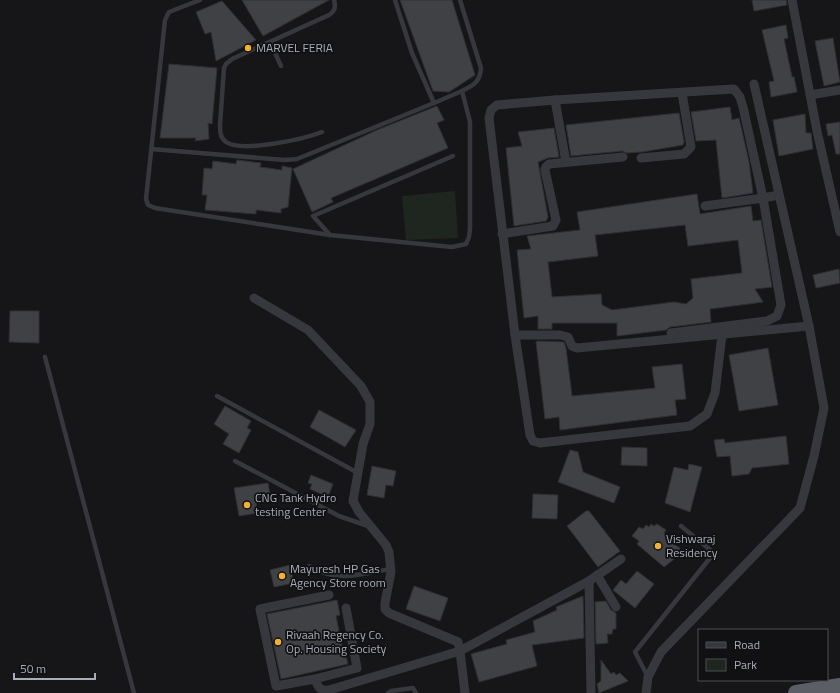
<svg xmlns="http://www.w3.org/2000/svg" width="840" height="693" viewBox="0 0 840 693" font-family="'Titillium Web',sans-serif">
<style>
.green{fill:#1e261f}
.building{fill:#404145;stroke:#303034;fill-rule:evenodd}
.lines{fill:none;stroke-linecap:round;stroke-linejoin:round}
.service{stroke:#37383d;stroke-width:4.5}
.minor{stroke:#37383d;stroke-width:9}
.trunk{stroke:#5b5e65;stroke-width:16}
.poi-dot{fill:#f2b134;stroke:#111113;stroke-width:1.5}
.labels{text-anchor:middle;stroke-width:3.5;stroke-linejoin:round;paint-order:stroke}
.poi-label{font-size:12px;fill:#a8adb8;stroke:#111113;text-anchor:start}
</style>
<rect width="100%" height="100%" fill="#161618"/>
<path class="green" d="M455,191L458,238L406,240L402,196Z"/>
<g class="building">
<path d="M242,0H329L263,36Z"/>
<path d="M400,0H452L475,75L449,92L433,91Z"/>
<path d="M752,0H786L787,5L754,11Z"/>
<path d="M222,1L256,40L216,61L211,32L205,34L196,12Z"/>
<path d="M786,25L788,38L784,39L792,77H794L797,92L771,97L769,82L774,81L762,30Z"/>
<path d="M833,38L840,82L824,86L815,41Z"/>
<path d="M169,64L217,68L212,124L208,123L209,139L195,141L196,138H160Z"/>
<path d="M437,106L444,120L437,123L448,148L331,198L333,202L312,212L293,169L377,130Z"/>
<path d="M730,107L732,120L739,118L749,162L753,193L722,198L716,140L696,141L691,112Z"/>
<path d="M679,113L684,142L683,145L642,152L627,153L622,151L571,156L566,125Z"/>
<path d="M805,114L806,133H811L813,149L779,156L773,120Z"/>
<path d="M840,122V154H836L832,135L828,136L826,124Z"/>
<path d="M554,128L559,157L548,158L538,162L548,217L546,221L514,226L506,148L522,146L518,132Z"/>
<path d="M237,160L261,163L260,167L282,170V166L292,168L288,207L281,209V213L256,210V214L205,210L207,195H202L204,168L212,169L213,161L236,164Z"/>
<path d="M697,194L700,214L751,206L753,221L761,220L772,287L755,289L763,302L710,309L711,322L670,327L666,330L617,336V323H552V329H538V316L524,318L517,250L531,249L527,236L580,230L577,212ZM685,225L688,246L738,240L742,273L691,279L693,298L686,304L674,302L612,310L602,305L601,294L552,297L548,262L598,256L595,235Z"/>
<path d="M839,269L840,283L816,288L813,275Z"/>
<path d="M10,311H39V343L9,342Z"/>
<path d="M538,341L564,342L566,348L572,396L655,388L652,367L682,364L686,399L675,400L677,415L560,430L559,417L545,419L536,342Z"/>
<path d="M768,348L778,405L739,411L729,355Z"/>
<path d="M225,406L251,421L247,428L251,430L239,453L223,444L229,434L214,424Z"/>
<path d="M319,410L356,430L345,447L310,427Z"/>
<path d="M786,436L789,464L752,468L749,474L732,476L730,456L717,457L714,440L724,439L725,443Z"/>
<path d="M622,447L647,448V466L621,465Z"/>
<path d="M570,450L578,452L583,472L620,487L614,503L558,482Z"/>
<path d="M689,464L702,467L690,512L665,503L674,467L688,470Z"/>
<path d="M372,466L396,471L393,486L386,485L384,498L367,495Z"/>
<path d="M311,475L333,484L328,497L310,489L312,484L308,483Z"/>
<path d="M268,483L270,495L255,498L258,513L239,516L234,488Z"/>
<path d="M533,494L558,495L557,519L532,518Z"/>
<path d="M586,511H589L620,551L598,567L567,526Z"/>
<path d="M651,524L654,526L657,524L666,530L664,533L668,536L665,539L680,548L673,560L664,567L637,544L639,541L632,536L639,527L643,529L646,525L649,527Z"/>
<path d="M290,565L294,583L274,587L270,570Z"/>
<path d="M637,571L654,584L635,608L613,590L621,580L626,584Z"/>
<path d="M414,586L448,598L440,621L406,609Z"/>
<path d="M583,596L584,638L532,645L537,666L479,682L471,654L507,644L506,640L535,632L533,621L557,610L556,607Z"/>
<path d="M337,600L340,615L336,616L344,656H346L348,664L281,679L267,614Z"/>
<path d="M606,601L611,610L616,613V629H613L612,634H607L608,643L596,644L595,602Z"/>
<path d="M601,660L611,674L614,672L616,675L620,673L628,681L599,693L597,684L601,681Z"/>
</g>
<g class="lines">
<g class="service">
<path d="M200,0L169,12L165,20L146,199L148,205L155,208L330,235L452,247L466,244L469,237L470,229V122L462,91C474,85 480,82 481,68L460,0"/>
<path d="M395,0L412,53L434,103L462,91"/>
<path d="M270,42L281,66"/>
<path d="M322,132C304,139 242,153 226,142C220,138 220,131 220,125L224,68L226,64L232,59L329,15C335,11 336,7 334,0"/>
<path d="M151,149L285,160L297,159L434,103"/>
<path d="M330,235L313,216L453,156"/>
<path d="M45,357L134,693"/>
<path d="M217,396L358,473"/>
<path d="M235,461L339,516L368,526"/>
<path d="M309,566C337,583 360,574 391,569"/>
<path d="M648,677L635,652L714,553L681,526"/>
<path d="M388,693L391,691L413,688L416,693"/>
</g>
<g class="minor">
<path d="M792,0L817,131L840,232"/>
<path d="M810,95L840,90"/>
<path d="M555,100L734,89L740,97L743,107L763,198L779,195"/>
<path d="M641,158L684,154L691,147L682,93"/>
<path d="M566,162L555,100L497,105L491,110L489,118L515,335L530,435L533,441L540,443L690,426L707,414L715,393L722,335"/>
<path d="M502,234L553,226L556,220L545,170L546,167L549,164L623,157"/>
<path d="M254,298L308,330L361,386L370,402V424L363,444L353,501L359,512L386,545L389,552L391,572L385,603V609L389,613L458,642L460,651L589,581L621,559"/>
<path d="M671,333L767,321L777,316L781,305L763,198L705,206"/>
<path d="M515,335H560L568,337L572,346L577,348L809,326"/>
<path d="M597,575L616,607"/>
<path d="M589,581L591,693"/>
<path d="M329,595L260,609L276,686L315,679C318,687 319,691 329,690L460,651L465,693"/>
<path d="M315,679L357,668L346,608"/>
<path d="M646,693L648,677L661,652L800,508L814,456L824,408L809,326L754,84"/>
</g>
<path class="trunk" d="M796,693L840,686"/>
</g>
<g class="poi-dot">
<circle cx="248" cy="48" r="4"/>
<circle cx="247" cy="505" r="4"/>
<circle cx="658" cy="546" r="4"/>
<circle cx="282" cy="576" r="4"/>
<circle cx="278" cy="642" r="4"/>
</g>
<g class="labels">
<g class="poi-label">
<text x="256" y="52">MARVEL FERIA</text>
<text x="255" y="502">CNG Tank Hydro<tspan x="255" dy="14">testing Center</tspan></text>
<text x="666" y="543">Vishwaraj<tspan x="666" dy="14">Residency</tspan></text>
<text x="290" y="573">Mayuresh HP Gas<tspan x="290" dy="14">Agency Store room</tspan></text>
<text x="286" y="639">Rivaah Regency Co.<tspan x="286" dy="14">Op. Housing Society</tspan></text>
</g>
</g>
<rect x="698" y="629" width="130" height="52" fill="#111113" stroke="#4d4f55"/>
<rect x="706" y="642" width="20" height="6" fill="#37383d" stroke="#4d4f55"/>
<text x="734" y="649" font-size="12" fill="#a8adb8">Road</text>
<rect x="706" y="659" width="20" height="12" fill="#1e261f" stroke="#4d4f55"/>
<text x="734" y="669" font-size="12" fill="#a8adb8">Park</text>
<path d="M14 673v6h81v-6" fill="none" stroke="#a8adb8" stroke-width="2"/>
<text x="20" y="673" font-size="12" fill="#a8adb8" stroke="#111113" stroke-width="3" paint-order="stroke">50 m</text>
</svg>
